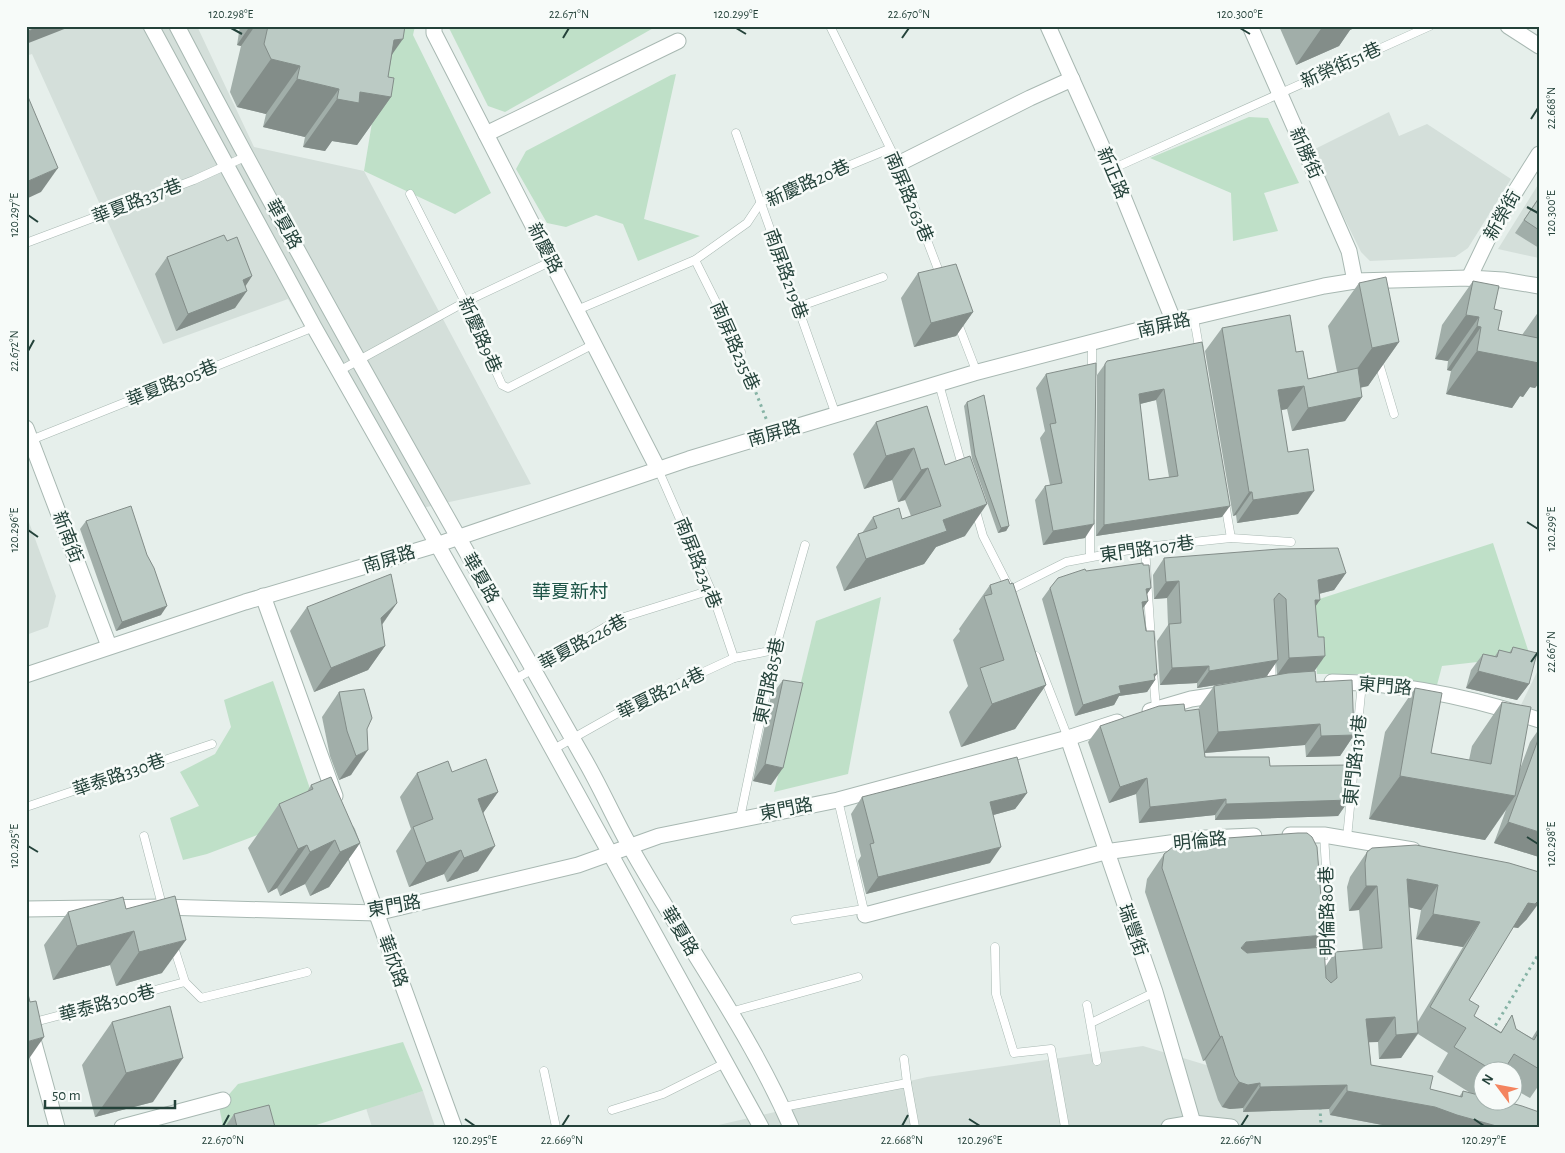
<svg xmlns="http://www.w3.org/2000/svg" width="1565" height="1153" viewBox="0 0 1565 1153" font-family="'Alegreya Sans','Noto Sans TC',sans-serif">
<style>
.built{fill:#d4dfda}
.green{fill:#bfe0c8}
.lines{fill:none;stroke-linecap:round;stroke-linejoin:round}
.lane-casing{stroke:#a8b8b2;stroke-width:9}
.street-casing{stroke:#a8b8b2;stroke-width:17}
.path{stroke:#86b3a5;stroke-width:3;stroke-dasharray:2.5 4;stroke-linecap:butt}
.lane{stroke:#fff;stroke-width:8}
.street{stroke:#fff;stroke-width:15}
.wall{fill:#a1aea9;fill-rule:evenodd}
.shaded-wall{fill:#838d89}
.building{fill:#bbcac4;stroke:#838d89;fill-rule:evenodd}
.ticks{fill:none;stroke:#24423a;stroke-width:2}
.labels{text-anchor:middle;stroke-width:5;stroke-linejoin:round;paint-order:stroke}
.street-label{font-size:18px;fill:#24423a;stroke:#f7fbf9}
.neighbourhood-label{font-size:19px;fill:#1f5548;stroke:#f7fbf9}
.neatline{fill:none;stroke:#24423a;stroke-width:2}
.ticks-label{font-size:12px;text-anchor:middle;fill:#24423a}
</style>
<rect width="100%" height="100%" fill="#e6efeb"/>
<g class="built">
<path d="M26,26H197L254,147L364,171L531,484L413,510L288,299L163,344L32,54L26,56Z"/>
<path d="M1389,112L1399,136L1427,124L1511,179L1468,248L1455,257L1370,261L1361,252L1311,151Z"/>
<path d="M1539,183V258L1498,249Z"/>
<path d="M26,514L56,596L48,627L26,635Z"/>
<path d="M1539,668V716L1519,709Z"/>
<path d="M1143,1046L1273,1085L1436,1107L1513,1127H710L927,1077Z"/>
<path d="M423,1091L435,1127H372L366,1108Z"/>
</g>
<g class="green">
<path d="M388,26H415L413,35L491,193L455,214L364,171Z"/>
<path d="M448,26H657L505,112L488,106Z"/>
<path d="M676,74L644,219L700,236L638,261L623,224L596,215L566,227L547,223L516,169L526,151L671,75Z"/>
<path d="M1249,117L1268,118L1299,183L1264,193L1278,231L1233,241L1231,193L1150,158Z"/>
<path d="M1493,543L1530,656L1442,666L1437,685L1360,674H1317L1310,602Z"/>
<path d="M881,597L848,774L774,792L816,621Z"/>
<path d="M273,681L318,812L207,854L183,860L170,818L199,806L180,772L215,754L231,727L224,700Z"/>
<path d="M403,1042L423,1091L310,1127H223L219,1106L238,1084Z"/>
</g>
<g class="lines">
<defs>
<g id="lane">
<path d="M830,26L898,164L941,277"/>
<path d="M736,133L836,415"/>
<path d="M1112,169L1430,26"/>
<path d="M410,194L465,302L502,385L508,388L594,344"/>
<path d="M26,243L194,180L247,156"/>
<path d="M695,260L741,352"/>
<path d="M798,307L883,277"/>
<path d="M577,310L695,260L747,223L761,202L889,149"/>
<path d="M1194,318L1200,353"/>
<path d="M957,321L977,373"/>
<path d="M1378,360L1394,414"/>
<path d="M339,371L465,302L552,261"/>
<path d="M1092,374V343"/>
<path d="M939,384L963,469"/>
<path d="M31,440L314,327"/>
<path d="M658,469L711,590L734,658"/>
<path d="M1225,503L1231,538"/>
<path d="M975,508L983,536L1010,589"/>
<path d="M1145,547L1151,640"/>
<path d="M1090,556V521"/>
<path d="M1010,590L1066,562L1145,547L1231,538L1291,542"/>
<path d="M1036,656L1068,738"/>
<path d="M1271,660L1272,685"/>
<path d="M1153,671L1156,709"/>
<path d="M514,680L621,618L711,590"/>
<path d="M552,750L632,705L734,658L775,650"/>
<path d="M838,800L865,915"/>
<path d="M26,807L212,744"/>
<path d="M740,818L775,650L805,545"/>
<path d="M144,836L163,909"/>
<path d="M1347,838L1362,683"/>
<path d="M795,920L864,909"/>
<path d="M173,944L185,982L201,998L307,972"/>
<path d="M995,947L996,994L1014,1053L1051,1049L1065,1127"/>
<path d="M1315,965L1332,963L1324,835"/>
<path d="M1087,1005L1097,1061"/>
<path d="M730,1012L858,977"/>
<path d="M31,1023L185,982"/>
<path d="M1091,1023L1155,992"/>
<path d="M904,1059L907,1083"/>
<path d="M544,1071L556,1127"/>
<path d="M783,1107L907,1083L915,1127"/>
<path d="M612,1110L663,1094L727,1062"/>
</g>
<g id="street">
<path d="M151,26L314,327L521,692L761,1127"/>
<path d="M177,26C306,273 446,515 583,757C599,784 612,814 627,841C680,937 747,1026 791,1127"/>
<path d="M434,26V33L658,469"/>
<path d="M1048,26L1112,169L1174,322"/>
<path d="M1250,26L1349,251L1355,281"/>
<path d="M1508,26L1539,46"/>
<path d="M486,134L678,41"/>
<path d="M898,164L1030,98L1072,79"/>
<path d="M1469,278L1495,224L1539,154"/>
<path d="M26,428L109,646"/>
<path d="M263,596L335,796"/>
<path d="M26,675L245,602L436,545L689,459L974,373L1143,329L1324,286L1355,281L1469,278L1503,280L1539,286"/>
<path d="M1332,682C1404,683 1471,697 1539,720"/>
<path d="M1150,711L1191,699L1225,694"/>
<path d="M1068,738L1155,992L1193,1123"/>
<path d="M347,832L454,1127"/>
<path d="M1290,835H1324L1413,850"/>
<path d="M26,909L162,907L376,913L578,865L659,836L838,800L1068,738L1117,722"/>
<path d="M865,915L1105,852L1206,838L1254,836"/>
<path d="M26,1014L57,1127"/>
<path d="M122,1127L223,1100"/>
<path d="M1169,1127L1193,1123L1231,1127"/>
</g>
</defs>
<use href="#lane" class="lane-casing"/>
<use href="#street" class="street-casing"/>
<g class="path">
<path d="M744,362L767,421"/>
<path d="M1492,1031L1538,955L1534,962"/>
<path d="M1320,1107L1321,1127"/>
</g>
<use href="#lane" class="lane"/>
<use href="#street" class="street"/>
</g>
<g class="wall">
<path d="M240,26H405L392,55L388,77L391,97L357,145L332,141L325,151L303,147L305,137L263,127L266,114L237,107L230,92L241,46L237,45Z"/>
<path d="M1279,26H1358L1350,30L1339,46L1296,65Z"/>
<path d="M1539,197V248L1515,233Z"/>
<path d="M227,241L252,276L245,286L235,308L176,331L155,274L167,257Z"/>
<path d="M918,273L973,312L956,336L914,347L901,298Z"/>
<path d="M1473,281L1494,309L1498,330L1522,335L1539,311V383L1535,388L1530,387L1523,397L1520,396L1512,408L1446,394L1451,371L1447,370L1448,361L1435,359L1442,325Z"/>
<path d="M1359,283L1399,342L1368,386L1360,388L1362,397L1345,421L1292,431L1287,409L1281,410L1298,514L1237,523L1236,515L1233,516L1205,351L1222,328L1296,352L1308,379L1337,372L1328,326Z"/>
<path d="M1202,342L1222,517L1096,536L1097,375L1105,364ZM1156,400L1169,477L1149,480L1140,404Z"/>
<path d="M1046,374L1085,538L1043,545L1035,500L1045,486L1050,485L1040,438L1045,431L1036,388Z"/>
<path d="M967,402L1009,526L1006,531L998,533L972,459L964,406Z"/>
<path d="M927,406L965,536L936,547L924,564L844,591L836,567L858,534L862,533L873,517L902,519L911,516L905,500L898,502L892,480L864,489L853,454L876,422Z"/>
<path d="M86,521L147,555L161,615L116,631L80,529Z"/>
<path d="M1164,558L1346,573L1334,590L1319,594L1315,606L1314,671L1316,682L1354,735L1340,756L1306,757L1305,745L1205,753V757L1270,766L1349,800L1338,816L1215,820V815L1139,823L1136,794L1109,803L1088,742L1100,726L1185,711L1200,715L1199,707L1214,686L1277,675L1276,662L1266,677L1197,688V683L1160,685L1157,641L1168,625L1167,598L1154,599L1153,575Z"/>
<path d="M1086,571L1151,588L1147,594L1148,601L1143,608L1155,680L1147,692L1119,696L1114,705L1075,716L1042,599L1050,588Z"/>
<path d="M990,585L1046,685L1015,729L961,747L949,712L968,686L953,640L960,631L959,629Z"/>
<path d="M397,603L382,625L385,646L368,670L314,692L290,631L307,607Z"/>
<path d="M1513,647L1529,684L1517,700L1466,688L1471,670L1483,654L1495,656L1499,650L1509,653Z"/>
<path d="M783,680L771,785L753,781L771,696Z"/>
<path d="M1415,688L1431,753L1469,760L1472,746L1502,702L1520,769L1530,742L1539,729V857L1494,843L1506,810L1485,840L1369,819L1385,732Z"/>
<path d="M339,692L367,729L351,775L339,780L330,756L322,717Z"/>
<path d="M452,772L498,792L483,813L478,871L447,882L444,874L409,887L396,851L411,829L400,797L417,773Z"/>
<path d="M311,785L360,843L329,887L310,896L305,884L280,896L277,888L268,893L248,848L279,804L307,792Z"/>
<path d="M1027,793L1015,809L993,815L990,863L866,894L858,861L861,856L851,814L862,797Z"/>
<path d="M1199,840L1316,947L1325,967L1335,952L1363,950L1359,910L1349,911L1347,887L1350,877L1367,852L1527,919L1518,928L1513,927L1469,1000L1474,1016L1501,1032L1512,1015L1516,1029L1532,1038L1539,1027V1085L1530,1098L1512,1088V1070H1482V1100L1539,1127H1393L1330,1115L1329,1109L1243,1112V1108L1230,1109L1222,1107L1218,1100L1205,1060L1203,1061L1145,892L1147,879L1164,854L1192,849ZM1409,907L1421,910L1416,939L1463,947L1417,1023ZM1418,1034L1448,1053L1437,1072L1472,1094L1463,1091L1459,1097L1430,1089L1371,1065L1369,1042H1378L1379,1059L1401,1058Z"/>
<path d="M126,909L162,973L116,986L110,965L53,980L44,945L68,912Z"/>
<path d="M112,1022L153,1102L95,1117L82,1065Z"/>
<path d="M234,1114L275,1127H225Z"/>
</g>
<g class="shaded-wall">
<path d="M41,26H72L26,44V32Z"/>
<path d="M250,26H255L241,46L237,45Z"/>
<path d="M1323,26H1358L1350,30L1339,46L1296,65Z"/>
<path d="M403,39L369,87L394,40Z"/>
<path d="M271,59L300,66L266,114L237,107Z"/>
<path d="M297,79L339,89L305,137L263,127Z"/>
<path d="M360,92L391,97L357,145L332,141L325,151L303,147L337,99Z"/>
<path d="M58,168L41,192L26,199V182Z"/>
<path d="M252,276L241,293L243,280Z"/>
<path d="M247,291L235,308L176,331L188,314Z"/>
<path d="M973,312L956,336L914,347L931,323Z"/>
<path d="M1466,315L1479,317L1448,361L1435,359Z"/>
<path d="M1477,326L1481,327L1451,371L1447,370Z"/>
<path d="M1399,342L1368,386L1341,391L1372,348Z"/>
<path d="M1477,351L1539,360V383L1535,388L1530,387L1523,397L1520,396L1512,408L1446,394Z"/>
<path d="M1304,386L1287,409L1261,414L1278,390Z"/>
<path d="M1164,389L1156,400L1132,406L1139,394Z"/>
<path d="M1362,397L1345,421L1292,431L1308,408Z"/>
<path d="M914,448L892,480L864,489L886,456Z"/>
<path d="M928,468L905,500L898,502L921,470Z"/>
<path d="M1314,491L1298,514L1237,523L1253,500Z"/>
<path d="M1249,492H1252L1236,515L1233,516Z"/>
<path d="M987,504L965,536L936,547L924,564L844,591L866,559L943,520Z"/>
<path d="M1230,506L1222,517L1096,536L1104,525Z"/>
<path d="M1094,524L1085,538L1043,545L1053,531Z"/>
<path d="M1009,526L1006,531L998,533L1001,528Z"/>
<path d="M1346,573L1334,590L1306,597L1318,580Z"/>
<path d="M1179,581L1167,598L1154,599L1166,582Z"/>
<path d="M1151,588L1143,600L1146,589Z"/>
<path d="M1315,600H1320L1308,617Z"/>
<path d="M1148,601L1140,612L1142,602Z"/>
<path d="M397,603L380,627L381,618Z"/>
<path d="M167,606L161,615L116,631L122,622Z"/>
<path d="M385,646L368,670L314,692L331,668Z"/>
<path d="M1325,656L1313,673L1277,675L1289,658Z"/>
<path d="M1278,660L1266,677L1197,688L1209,671Z"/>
<path d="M1209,666L1197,683L1160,685L1172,668Z"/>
<path d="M1478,671L1529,684L1517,700L1466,688Z"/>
<path d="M1154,674H1157L1152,681L1155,680L1147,692L1119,696L1114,705L1075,716L1083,705L1119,686Z"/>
<path d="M1046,685L1015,729L961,747L992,704Z"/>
<path d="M1320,724L1305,745L1204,753L1218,732Z"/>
<path d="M1354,735L1340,756L1306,757L1321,736Z"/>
<path d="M368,750L351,775L339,780L356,756Z"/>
<path d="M765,764L783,768L771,785L753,781Z"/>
<path d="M1400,776L1515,796L1485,840L1369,819Z"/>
<path d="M1147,778L1136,794L1109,803L1120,787Z"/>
<path d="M498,792L481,816L478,799Z"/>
<path d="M1027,793L1015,809L979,819L990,802Z"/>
<path d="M1226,799L1215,815L1139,823L1150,807Z"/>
<path d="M1349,800L1338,816L1215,820L1226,804Z"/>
<path d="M1508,822L1539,832V857L1494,843Z"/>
<path d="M335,840L305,884L280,896L310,852Z"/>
<path d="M360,843L329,887L310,896L340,852Z"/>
<path d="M307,845L277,888L268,893L298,849Z"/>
<path d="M495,846L478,871L447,882L464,858Z"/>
<path d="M1001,847L990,863L866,894L878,877Z"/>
<path d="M461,850L444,874L409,887L426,863Z"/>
<path d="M1407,879L1438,885L1421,910L1390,903Z"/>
<path d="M1366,886H1377L1359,910L1349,911Z"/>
<path d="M1539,900V903L1527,919L1518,928L1511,927L1528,903Z"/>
<path d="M1433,914L1480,922L1463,947L1416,939Z"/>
<path d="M134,931L110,965L53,980L77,946Z"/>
<path d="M1324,935L1307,960L1229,966L1246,942Z"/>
<path d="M186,940L162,973L116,986L139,952Z"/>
<path d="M1395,1017L1378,1042L1349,1043L1366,1019Z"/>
<path d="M1418,1033L1401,1058L1379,1059L1396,1035Z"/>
<path d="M1222,1036L1205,1060L1203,1061L1220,1037Z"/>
<path d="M44,1037L26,1063V1042Z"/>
<path d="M183,1058L153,1102L95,1117L126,1073Z"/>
<path d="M1239,1082L1260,1083L1243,1108L1230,1109L1222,1107Z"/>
<path d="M1347,1085L1329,1109L1243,1112L1260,1087Z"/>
<path d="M1347,1091L1435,1107L1500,1127H1393L1330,1115Z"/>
</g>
<g class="building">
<path d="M26,26H41L26,32Z"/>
<path d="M268,26H405L403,39L394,40L388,77L394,78L391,97L360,92L359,103L337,99L339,89L297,79L300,66L271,59L264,44Z"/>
<path d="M26,92L58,168L26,182Z"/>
<path d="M1539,198V230L1524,220Z"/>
<path d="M224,235L227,241L237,237L252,276L243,280L247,291L188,314L167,257Z"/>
<path d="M956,264L973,312L931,323L918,273Z"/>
<path d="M1386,277L1399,342L1372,348L1359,283Z"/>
<path d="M1473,281L1499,286L1494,309L1502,311L1498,330L1538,338L1539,332V363L1477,351L1481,327L1477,326L1479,317L1466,315Z"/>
<path d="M1290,315L1296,352L1303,351L1308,379L1358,368L1362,397L1308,408L1304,386L1278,390L1288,452L1308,449L1314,491L1253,500L1252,492H1249L1222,328Z"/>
<path d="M1202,342L1230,506L1104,525L1105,364L1107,361ZM1164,389L1178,476L1149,480L1139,394Z"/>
<path d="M1096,363L1094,524L1053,531L1045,486L1062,483L1050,424L1056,423L1046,374Z"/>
<path d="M984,395L1009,526L1001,528L975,455L967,402Z"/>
<path d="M927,406L945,465L970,456L987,504L943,520L947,531L866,559L858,534L877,528L873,517L899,508L902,519L941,506L928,468L921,470L914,448L886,456L876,422Z"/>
<path d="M131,506L147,555L154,568L167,606L122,622L86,521Z"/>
<path d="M1338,548L1346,573L1318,580L1320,600H1315L1318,637H1324L1325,656L1289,658L1286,599L1279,593L1274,599L1278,660L1209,671V666L1172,668L1169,624L1181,623L1179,581L1166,582L1164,558L1279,549Z"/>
<path d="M1143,563V565H1149L1151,588L1146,589L1148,601L1142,602L1146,631H1154L1157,674H1154L1155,680L1119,686L1121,693L1083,705L1050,588L1058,578L1085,569L1086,571Z"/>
<path d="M391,574L397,603L381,618L385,646L331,668L307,607Z"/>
<path d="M1008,579L1010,584L1013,583L1046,685L992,704L980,668L1004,660L984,596L992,594L990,585Z"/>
<path d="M1513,647L1537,653L1529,684L1478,671L1483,654L1497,657L1499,650L1511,653Z"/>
<path d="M1315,671L1316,682L1352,680L1354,735L1321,736L1320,724L1218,732L1214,686L1288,673Z"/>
<path d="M783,680L803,683L783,768L765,764Z"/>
<path d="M1415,688L1442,693L1431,753L1491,764L1502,702L1531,707L1515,796L1400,776Z"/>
<path d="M364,689L372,718L367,729L368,750L356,756L347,731L339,692Z"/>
<path d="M1184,704L1185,711L1199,709L1205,757H1269L1270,766L1349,765V800L1226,804V799L1150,807L1147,778L1120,787L1100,726L1159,706Z"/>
<path d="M1539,737V832L1508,822Z"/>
<path d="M1017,757L1027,793L990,802L1001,847L878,877L870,844L874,843L862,797Z"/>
<path d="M486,759L498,792L478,799L495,846L464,858L461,850L426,863L413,827L433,819L417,773L448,761L452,772Z"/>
<path d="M331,777L360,843L340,852L335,840L310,852L307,845L298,849L279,804L313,789L311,785Z"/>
<path d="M1298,833H1307L1312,837L1317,847L1324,935L1246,942L1241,948L1247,953L1324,947L1326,978L1331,983L1337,978L1335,952L1382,948L1377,886H1366L1365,863L1367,852L1372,848L1416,845L1509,863L1539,872V900L1535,904L1528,903L1469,1000L1479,1006L1474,1016L1501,1033L1512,1015L1516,1029L1534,1040L1539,1031V1069L1514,1054L1504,1070H1492L1454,1047L1466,1028L1430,1007L1480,922L1433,914L1438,885L1407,879L1418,1033L1396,1035L1395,1017L1366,1019L1371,1065L1433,1076L1430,1089L1462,1097L1463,1091L1482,1096V1100H1500L1522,1106L1539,1112V1127H1500L1457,1115L1435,1107L1347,1091V1085L1260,1087V1083L1248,1085L1239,1082L1235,1076L1222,1036L1220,1037L1162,868L1164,854L1173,847L1200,850L1199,840Z"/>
<path d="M175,896L186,940L139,952L134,931L77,946L68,912L123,897L126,909Z"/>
<path d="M26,986L30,1002L36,1001L44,1037L26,1042Z"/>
<path d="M170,1006L183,1058L126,1073L112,1022Z"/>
<path d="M269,1105L275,1127H237L234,1114Z"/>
</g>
<path class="ticks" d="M231,28L242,34M736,28L746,34M1240,28L1250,34M563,38L569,28M902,38L909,28M1531,119L1538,108M1527,207L1538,213M28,215L38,222M28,351L34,340M1527,522L1538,529M28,530L38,537M1531,662L1538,652M1527,837L1538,844M28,846L38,852M465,1119L475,1126M969,1119L980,1126M1474,1119L1484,1126M223,1126L229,1115M562,1126L569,1115M902,1126L908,1115M1241,1126L1248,1115"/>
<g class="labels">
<g class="street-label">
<text transform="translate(1341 65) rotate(-24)" y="6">新榮街51巷</text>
<text transform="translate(1306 153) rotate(66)" y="6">新勝街</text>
<text transform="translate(1113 173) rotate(67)" y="6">新正路</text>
<text transform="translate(808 183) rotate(-24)" y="6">新慶路20巷</text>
<text transform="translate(909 197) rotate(67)" y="6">南屏路263巷</text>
<text transform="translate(137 201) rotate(-21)" y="6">華夏路337巷</text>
<text transform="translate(1502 215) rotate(-60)" y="6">新榮街</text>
<text transform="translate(284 224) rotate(61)" y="6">華夏路</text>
<text transform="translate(545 248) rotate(63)" y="6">新慶路</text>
<text transform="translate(786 274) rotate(70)" y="6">南屏路219巷</text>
<text transform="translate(1164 325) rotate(-13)" y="6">南屏路</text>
<text transform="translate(480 335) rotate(66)" y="6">新慶路9巷</text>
<text transform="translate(735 346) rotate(66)" y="6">南屏路235巷</text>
<text transform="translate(172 383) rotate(-22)" y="6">華夏路305巷</text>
<text transform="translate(774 433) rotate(-16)" y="6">南屏路</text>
<text transform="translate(68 537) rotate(69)" y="6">新南街</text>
<text transform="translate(1147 549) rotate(-8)" y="6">東門路107巷</text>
<text transform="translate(389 559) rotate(-17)" y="6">南屏路</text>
<text transform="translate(698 563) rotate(68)" y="6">南屏路234巷</text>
<text transform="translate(481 578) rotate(60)" y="6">華夏路</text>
<text transform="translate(583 642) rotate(-28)" y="6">華夏路226巷</text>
<text transform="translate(769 681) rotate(-78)" y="6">東門路85巷</text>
<text transform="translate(1385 686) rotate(5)" y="6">東門路</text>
<text transform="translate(661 693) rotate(-26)" y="6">華夏路214巷</text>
<text transform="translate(1355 760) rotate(-84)" y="6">東門路131巷</text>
<text transform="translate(119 775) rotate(-19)" y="6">華泰路330巷</text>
<text transform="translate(786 809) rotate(-11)" y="6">東門路</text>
<text transform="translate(1200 841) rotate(-6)" y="6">明倫路</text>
<text transform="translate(394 906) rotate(-10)" y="6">東門路</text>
<text transform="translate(1327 911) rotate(-91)" y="6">明倫路80巷</text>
<text transform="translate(1133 930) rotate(71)" y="6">瑞豐街</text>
<text transform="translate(680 931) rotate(59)" y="6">華夏路</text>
<text transform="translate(393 961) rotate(70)" y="6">華欣路</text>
<text transform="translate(107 1003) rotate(-15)" y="6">華泰路300巷</text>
</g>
<g class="neighbourhood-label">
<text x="570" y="598">華夏新村</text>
</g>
</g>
<rect width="1565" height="1153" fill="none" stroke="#f7fbf9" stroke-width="55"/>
<g transform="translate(1498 1086) rotate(302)"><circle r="24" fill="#f7fbf9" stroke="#a3b1ad"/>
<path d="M0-4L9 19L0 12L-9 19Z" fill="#f4845f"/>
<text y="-8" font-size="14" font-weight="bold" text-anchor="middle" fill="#24423a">N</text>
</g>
<path d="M45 1100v8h130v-8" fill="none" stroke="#24423a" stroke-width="2.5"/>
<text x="52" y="1100" font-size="15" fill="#24423a" stroke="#f7fbf9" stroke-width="4" paint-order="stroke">50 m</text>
<rect x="28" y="28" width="1510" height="1098" class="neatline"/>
<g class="ticks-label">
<text x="231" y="18">120.298°E</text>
<text x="569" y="18">22.671°N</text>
<text x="736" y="18">120.299°E</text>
<text x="909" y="18">22.670°N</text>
<text x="1240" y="18">120.300°E</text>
<text transform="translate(1551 108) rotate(-90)" y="4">22.668°N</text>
<text transform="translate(1551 213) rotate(-90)" y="4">120.300°E</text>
<text transform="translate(14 215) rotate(-90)" y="4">120.297°E</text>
<text transform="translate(14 351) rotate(-90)" y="4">22.672°N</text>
<text transform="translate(1551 529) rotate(-90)" y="4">120.299°E</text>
<text transform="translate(14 530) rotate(-90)" y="4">120.296°E</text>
<text transform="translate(1551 652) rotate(-90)" y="4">22.667°N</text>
<text transform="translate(1551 844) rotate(-90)" y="4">120.298°E</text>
<text transform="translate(14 846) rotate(-90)" y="4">120.295°E</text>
<text x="223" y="1144">22.670°N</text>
<text x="475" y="1144">120.295°E</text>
<text x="562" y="1144">22.669°N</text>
<text x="902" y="1144">22.668°N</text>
<text x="980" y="1144">120.296°E</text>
<text x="1241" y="1144">22.667°N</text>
<text x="1484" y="1144">120.297°E</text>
</g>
</svg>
